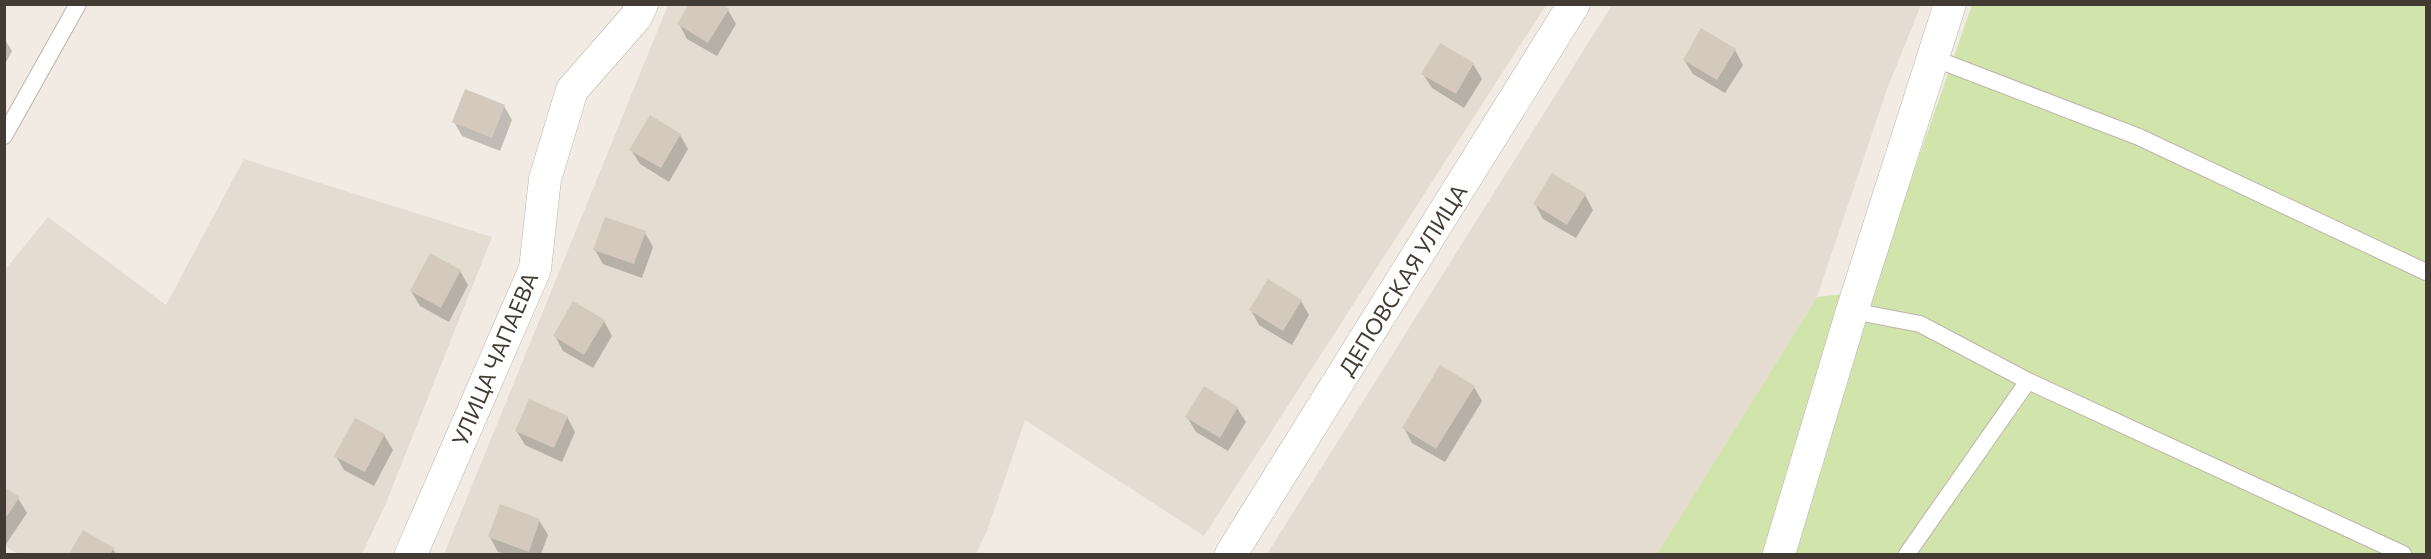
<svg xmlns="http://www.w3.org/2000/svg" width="2431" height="559" viewBox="0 0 2431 559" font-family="Commissioner,sans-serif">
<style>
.residential{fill:#e4dcd1}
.green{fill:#d0e4ac}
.shadow{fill:#0003}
.building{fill:#d5c8bc}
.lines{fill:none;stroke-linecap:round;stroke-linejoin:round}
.lane-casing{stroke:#beb5a9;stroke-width:18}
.street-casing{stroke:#beb5a9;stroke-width:33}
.lane{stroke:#fff;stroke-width:16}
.street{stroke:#fff;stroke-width:32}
.labels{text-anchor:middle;stroke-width:5;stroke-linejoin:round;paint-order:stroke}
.street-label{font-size:22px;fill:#423b33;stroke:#fff}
</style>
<rect width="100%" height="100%" fill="#f1ebe3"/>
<g class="residential">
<path d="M668,5H1546L1204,536L1025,420L987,531L976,554H444Z"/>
<path d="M1612,5H1921L1887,89L1817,297L1657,554H1267Z"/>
<path d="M244,159L492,237L386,503L362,554H18L5,546L4,271L48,217L166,305Z"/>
</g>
<path class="green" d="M1972,5H2426V554H1657L1817,297L1872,291Z"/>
<g class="shadow">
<path d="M728,10L736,24L717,56L687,39L679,24Z"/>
<path d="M4,38L12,51L4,66Z"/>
<path d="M1441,45L1473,64L1482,79L1464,108L1432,88L1423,74Z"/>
<path d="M1735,50L1743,65L1725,93L1693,74L1684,60Z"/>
<path d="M504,106L512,120L500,151L462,136L454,122Z"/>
<path d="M680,135L688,149L669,182L640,164L631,150Z"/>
<path d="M1585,195L1593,210L1576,238L1543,219L1535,204Z"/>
<path d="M645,233L653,247L642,278L603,264L595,250Z"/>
<path d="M460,271L468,285L449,322L420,306L411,291Z"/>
<path d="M1301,301L1309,315L1292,345L1259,325L1251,310Z"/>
<path d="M604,321L612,336L593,368L563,351L555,336Z"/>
<path d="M1474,387L1482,401L1445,462L1412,443L1404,428Z"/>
<path d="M1237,408L1246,422L1228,451L1196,432L1187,417Z"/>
<path d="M567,417L575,432L562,462L525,445L516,430Z"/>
<path d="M384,435L393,450L374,486L344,470L336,456Z"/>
<path d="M4,489L18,498L27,513L6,544Z"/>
<path d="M539,520L548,535L541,554H506L498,552L490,537Z"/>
<path d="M83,532L113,549L116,554H70Z"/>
</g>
<g class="building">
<path d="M689,4H722L729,9L708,43L677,24Z"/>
<path d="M1701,28L1736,49L1717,80L1683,60Z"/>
<path d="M1440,43L1474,63L1456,94L1421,74Z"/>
<path d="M465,89L505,105L492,138L452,122Z"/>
<path d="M650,115L681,134L661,168L629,150Z"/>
<path d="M1552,173L1586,194L1567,225L1533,204Z"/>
<path d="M605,217L646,231L634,264L593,250Z"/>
<path d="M430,253L461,270L441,308L410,291Z"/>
<path d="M1268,279L1302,300L1283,331L1249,310Z"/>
<path d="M573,301L605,320L584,355L553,336Z"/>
<path d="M1440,365L1475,386L1436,449L1402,428Z"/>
<path d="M1204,386L1238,407L1220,438L1185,417Z"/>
<path d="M529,399L568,416L554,448L515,431Z"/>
<path d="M355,418L385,434L365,472L334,456Z"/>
<path d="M4,487L20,497L4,520Z"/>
<path d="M500,504L540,519L529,552L488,537Z"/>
<path d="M83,530L114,548L110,554H69Z"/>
</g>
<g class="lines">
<defs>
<g id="lane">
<path d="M1933,58L2139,137L2426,272"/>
<path d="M4,136L78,4"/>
<path d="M1852,311L1920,324L2028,381L2403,554"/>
<path d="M1907,554L2028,381"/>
</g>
<g id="street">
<path d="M411,554L535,269L545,179L572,90L636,17L642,4"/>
<path d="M1231,554L1574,4"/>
<path d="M1779,554L1852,311L1950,4"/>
</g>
</defs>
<use href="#lane" class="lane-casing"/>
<use href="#street" class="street-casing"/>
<use href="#lane" class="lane"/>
<use href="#street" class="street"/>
</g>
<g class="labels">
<g class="street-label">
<text transform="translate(1403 280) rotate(-58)" y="8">ДЕПОВСКАЯ УЛИЦА</text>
<text transform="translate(495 359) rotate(-67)" y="8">УЛИЦА ЧАПАЕВА</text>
</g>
</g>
<rect width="2431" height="559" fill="none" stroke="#423b33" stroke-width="12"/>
</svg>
